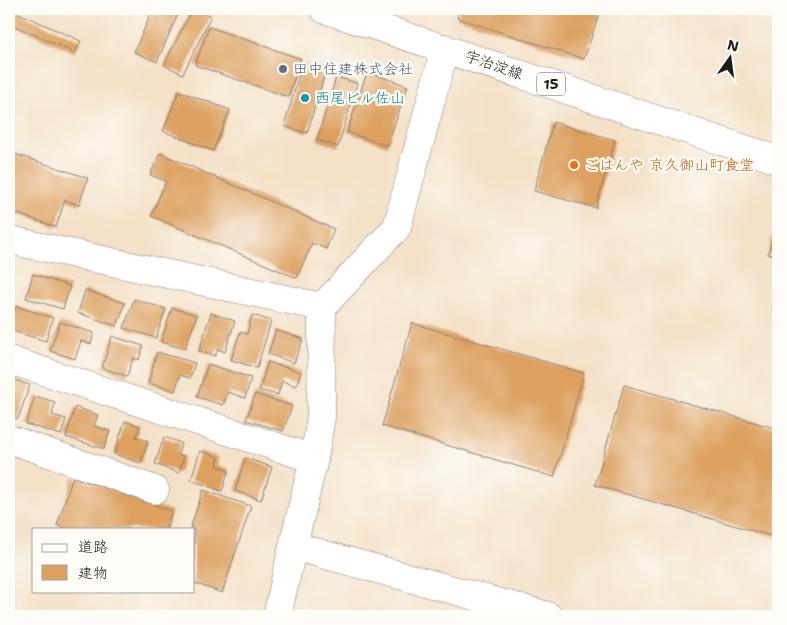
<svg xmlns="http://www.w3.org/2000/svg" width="787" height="625" viewBox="0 0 787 625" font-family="'Shantell Sans','Klee One',sans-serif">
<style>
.building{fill:#dda05f}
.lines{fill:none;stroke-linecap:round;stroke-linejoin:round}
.street-casing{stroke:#887e72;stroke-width:29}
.primary-casing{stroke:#887e72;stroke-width:29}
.street{stroke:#fff;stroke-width:28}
.primary{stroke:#fff;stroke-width:28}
.service-dot{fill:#5c6f8a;stroke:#fdfcf7;stroke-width:2}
.culture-dot{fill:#0f9aa8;stroke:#fdfcf7;stroke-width:2}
.food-dot{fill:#e8710a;stroke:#fdfcf7;stroke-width:2}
.labels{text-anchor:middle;stroke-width:4.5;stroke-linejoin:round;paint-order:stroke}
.shield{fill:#fdfcf7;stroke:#605f5e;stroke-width:1}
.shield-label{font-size:14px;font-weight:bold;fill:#1c1c1c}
.street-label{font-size:15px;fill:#1c1c1c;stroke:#fdfcf7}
.service-label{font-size:15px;fill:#4e5e75;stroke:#fdfcf7;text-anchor:start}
.culture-label{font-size:15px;fill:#0d838f;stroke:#fdfcf7;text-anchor:start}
.food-label{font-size:15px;fill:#c56008;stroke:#fdfcf7;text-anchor:start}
</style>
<rect width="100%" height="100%" fill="#fdfcf7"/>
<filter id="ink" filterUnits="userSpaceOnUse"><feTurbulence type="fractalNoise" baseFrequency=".02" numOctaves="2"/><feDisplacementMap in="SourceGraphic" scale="10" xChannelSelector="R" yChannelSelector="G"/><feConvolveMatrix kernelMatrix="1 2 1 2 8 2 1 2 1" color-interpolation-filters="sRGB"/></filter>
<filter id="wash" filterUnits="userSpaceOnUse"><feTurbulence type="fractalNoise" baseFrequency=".0096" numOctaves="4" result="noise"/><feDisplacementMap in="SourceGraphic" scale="20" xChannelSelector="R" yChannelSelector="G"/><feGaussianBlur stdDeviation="1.12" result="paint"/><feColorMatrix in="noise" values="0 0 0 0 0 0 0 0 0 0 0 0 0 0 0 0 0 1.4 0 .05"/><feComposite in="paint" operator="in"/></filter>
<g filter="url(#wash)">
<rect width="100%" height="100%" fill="#f4e1c7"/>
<g id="blocks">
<g class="building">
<path d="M153,9H163L178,14L157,62L134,52Z"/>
<path d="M192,9H197L211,16L183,74L164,65Z"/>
<path d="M460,9H601L584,59L457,18Z"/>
<path d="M16,12L81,41L75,53L10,24Z"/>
<path d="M209,27L301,59L288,97L195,65Z"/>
<path d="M303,63L326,70L307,133L284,126Z"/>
<path d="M367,72L408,86L387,146L347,132Z"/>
<path d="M336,77L357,83L338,147L317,140Z"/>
<path d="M179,91L230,110L213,151L163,131Z"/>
<path d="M553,122L615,140L596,208L534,191Z"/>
<path d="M9,152L88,178L79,205L65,200L56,227L9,211Z"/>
<path d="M160,153L334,229L326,249L312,243L297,278L151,216L166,181L150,175Z"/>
<path d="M778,218V256L768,254Z"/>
<path d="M33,274L70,286L63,309L26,298Z"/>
<path d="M778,289V311L772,310Z"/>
<path d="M85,290L125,303L117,326L78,313Z"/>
<path d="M134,299L166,309L156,338L124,328Z"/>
<path d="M16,306L53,318L46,341L9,330Z"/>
<path d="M172,308L197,315L185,349L161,342Z"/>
<path d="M211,313L235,321L225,352L218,349L215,356L199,351Z"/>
<path d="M252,315L271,321L257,368L231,360L240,332L247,334Z"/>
<path d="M60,322L94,333L91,344L81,341L75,359L50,351Z"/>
<path d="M412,323L584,373L554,477L382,426Z"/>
<path d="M276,330L303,339L294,363L268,354Z"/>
<path d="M112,336L143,346L139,360L133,358L127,376L102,368Z"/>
<path d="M157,352L195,363L190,378L180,375L175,391L148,383Z"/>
<path d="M268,362L301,372L296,386L282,381L278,395L259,390Z"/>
<path d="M208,364L251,378L245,398L228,392L223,405L197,397Z"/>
<path d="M9,378L30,385L18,419L9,416Z"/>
<path d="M624,385L778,429V538L595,485Z"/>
<path d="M255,394L292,406L283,431L246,420Z"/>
<path d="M35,396L55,402L52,415L66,419L61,435L26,424Z"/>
<path d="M75,407L98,415L94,426L110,431L104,449L66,437Z"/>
<path d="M125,421L140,426L136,437L148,441L141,463L114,454Z"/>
<path d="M164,437L181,443L178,455L184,456L179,473L155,464Z"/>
<path d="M200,451L219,457L217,466L229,470L222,491L191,480Z"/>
<path d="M245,458L272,467L261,500L235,491Z"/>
<path d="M73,477L172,511L166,529H68L57,525Z"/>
<path d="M203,490L251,506L222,593L194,583V529H190Z"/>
<path d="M778,599V616H772Z"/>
</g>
</g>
</g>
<g filter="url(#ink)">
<use href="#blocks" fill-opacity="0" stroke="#887e72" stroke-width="1"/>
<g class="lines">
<defs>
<g id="street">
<path d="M9,240L322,307"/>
<path d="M9,360L314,459"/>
<path d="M9,439L155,490"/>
<path d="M293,546L548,616"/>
<path d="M277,616L293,546L314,459L321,417L322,307L397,227L445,48"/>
</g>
<path id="primary" d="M324,9L778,160"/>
</defs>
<use href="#street" class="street-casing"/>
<use href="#primary" class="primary-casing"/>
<use href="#street" class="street"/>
<use href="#primary" class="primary"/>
</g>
</g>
<circle class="service-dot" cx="283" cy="69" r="5"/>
<circle class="culture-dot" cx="305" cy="98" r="5"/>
<circle class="food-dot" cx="574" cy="165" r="5"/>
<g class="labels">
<rect class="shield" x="537" y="72.5" width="28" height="23" rx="4"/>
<g class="shield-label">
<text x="551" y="89">15</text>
</g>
<g class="street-label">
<text transform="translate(494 65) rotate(19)" y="5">宇治淀線</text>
</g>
<g class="service-label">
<text x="293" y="74">田中住建株式会社</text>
</g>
<g class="culture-label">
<text x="315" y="103">西尾ビル佐山</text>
</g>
<g class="food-label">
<text x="584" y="170">ごはんや 京久御山町食堂</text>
</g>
</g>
<rect width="787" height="625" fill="none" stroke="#fdfcf7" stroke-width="30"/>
<rect x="32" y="528" width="162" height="65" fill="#fdfcf7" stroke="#a3a29f"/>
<rect x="42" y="544" width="25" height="8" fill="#ffffff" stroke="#a3a29f"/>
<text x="78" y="552" font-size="15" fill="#1c1c1c">道路</text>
<rect x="42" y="565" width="25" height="15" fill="#dda05f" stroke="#a3a29f"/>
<text x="78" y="578" font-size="15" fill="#1c1c1c">建物</text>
<g transform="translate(730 58) rotate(14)" stroke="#fdfcf7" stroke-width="4" paint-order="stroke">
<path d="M0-4L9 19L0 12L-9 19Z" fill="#1c1c1c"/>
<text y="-8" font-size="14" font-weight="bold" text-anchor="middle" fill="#1c1c1c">N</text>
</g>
</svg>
